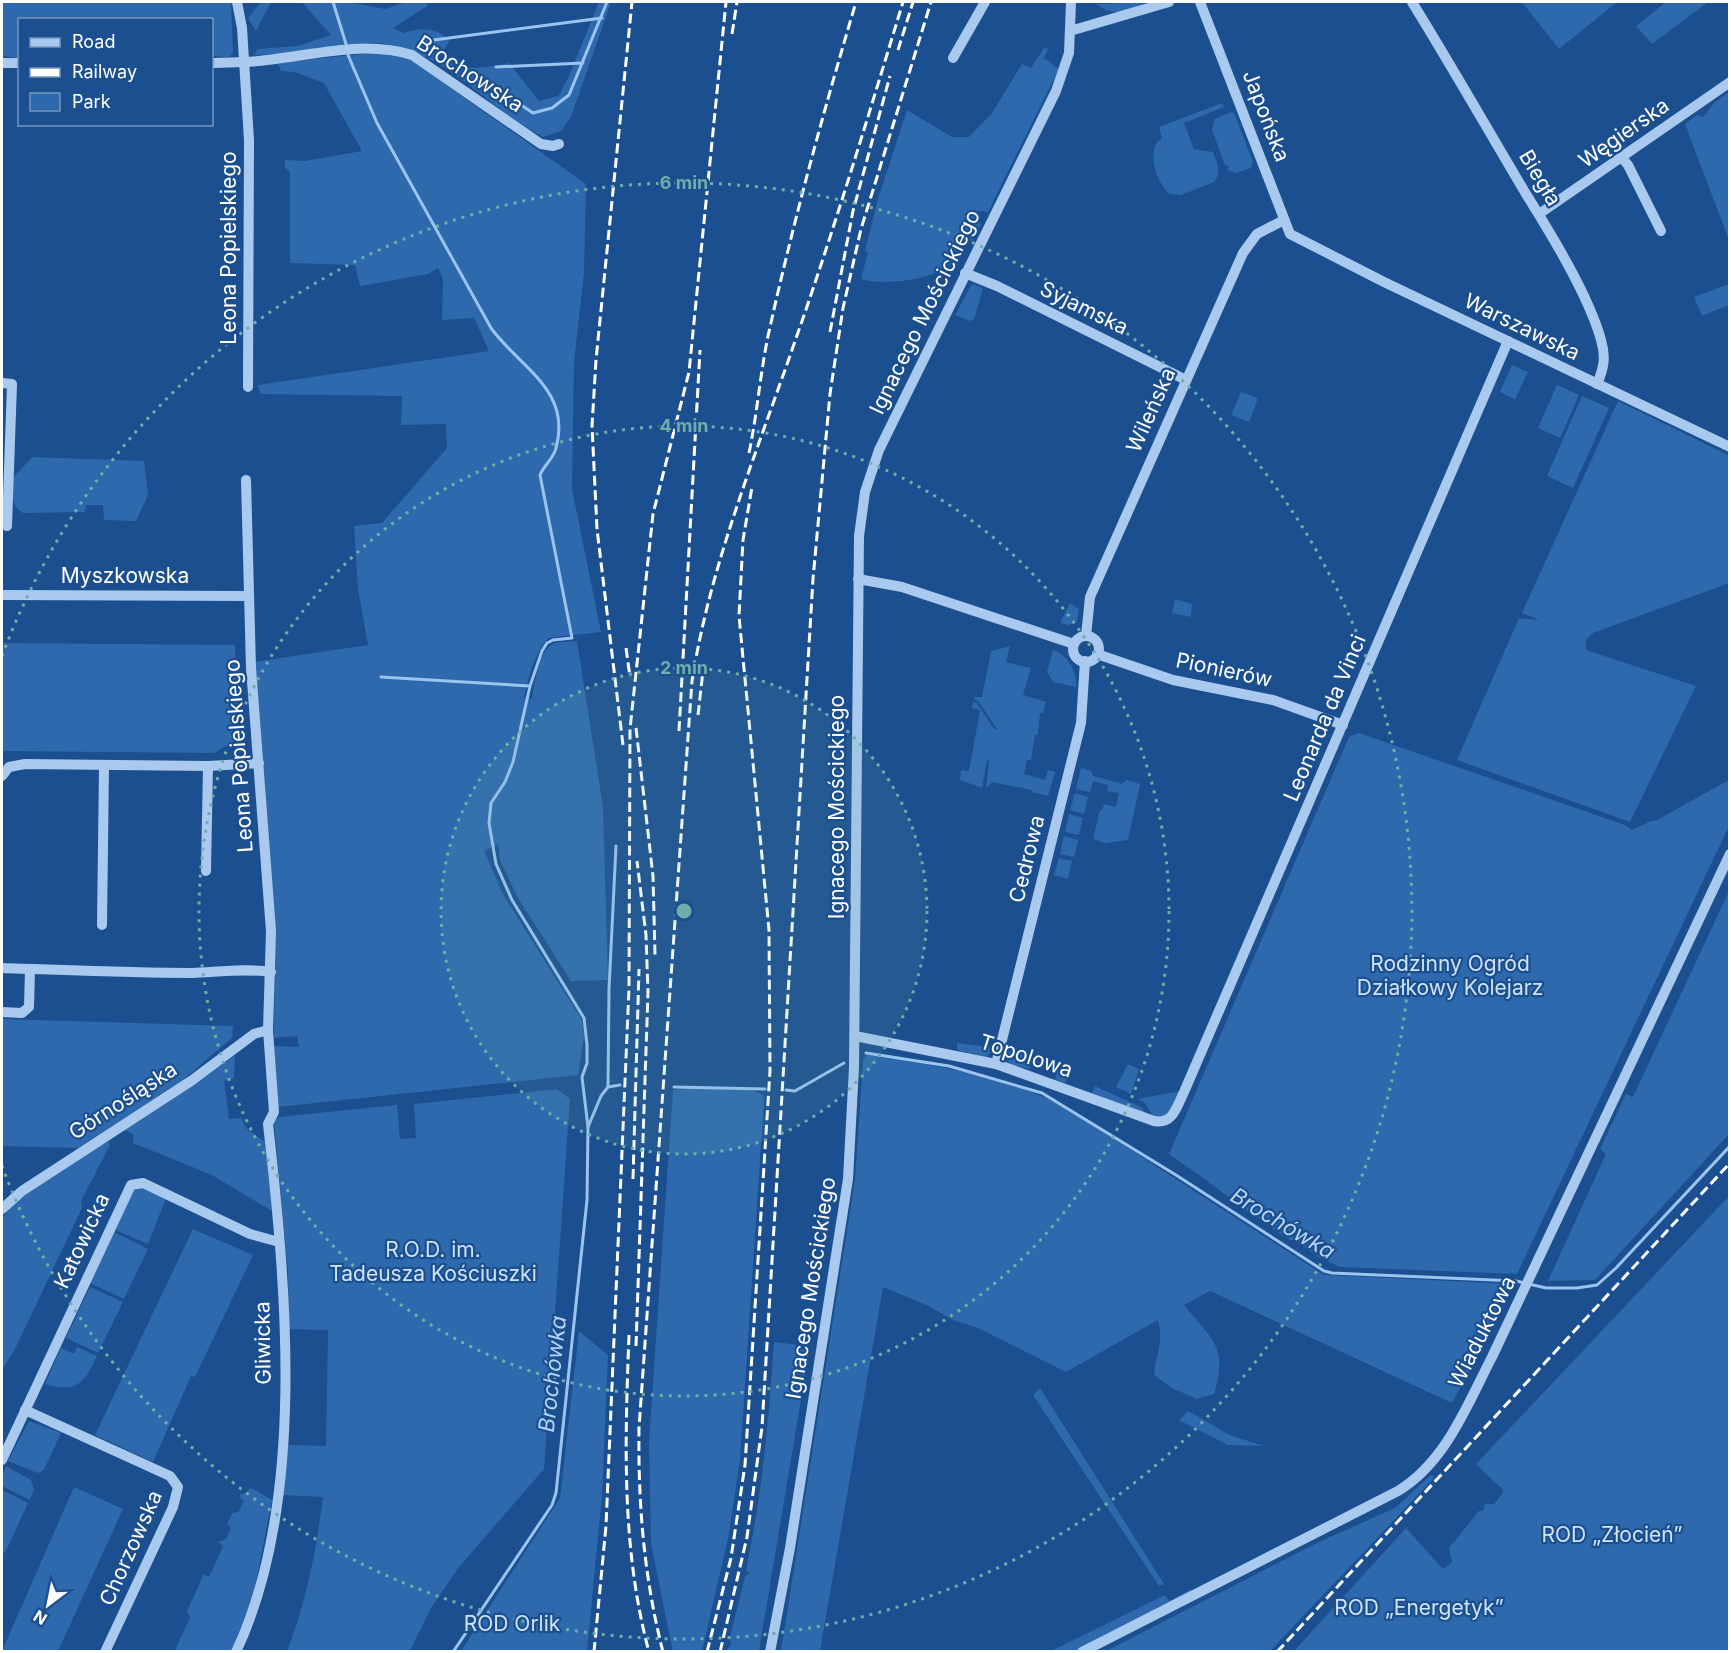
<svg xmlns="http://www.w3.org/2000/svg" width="1731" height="1653" viewBox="0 0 1731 1653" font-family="Inter,sans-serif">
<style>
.green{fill:#2e69ad}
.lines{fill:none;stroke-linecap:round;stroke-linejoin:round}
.stream{stroke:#9cc4f0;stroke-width:3}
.minor{stroke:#a9c9ee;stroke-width:10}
.rail{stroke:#fff;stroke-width:3;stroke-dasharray:10 4.5;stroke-linecap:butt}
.ring{fill:none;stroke:#6fada8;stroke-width:3;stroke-dasharray:3 6}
.labels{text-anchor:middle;stroke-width:4.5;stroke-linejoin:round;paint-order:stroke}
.street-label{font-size:21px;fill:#fff;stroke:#1b4f8f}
.park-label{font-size:21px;fill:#cfe3fa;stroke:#1b4f8f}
.water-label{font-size:22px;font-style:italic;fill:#b5d3f5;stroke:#1b4f8f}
.centre{fill:#6fada8;stroke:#1b4f8f;stroke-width:3}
.ring-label{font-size:18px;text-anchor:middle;font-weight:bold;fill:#6fada8;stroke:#1b4f8f;stroke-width:4.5;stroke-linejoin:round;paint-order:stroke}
</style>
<rect width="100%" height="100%" fill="#1b4f8f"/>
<g class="green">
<path d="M2,2H231L233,53L229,57L212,56V20H20L19,58L2,56Z"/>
<path d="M261,2H271L256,31L248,18Z"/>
<path d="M302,2H349L385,9L406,2H424L429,5L393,28L404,33C421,27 436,27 450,40L439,58C469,71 478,69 509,63L539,101L558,96L569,76L599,2H611L571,117L561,131L543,137C490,110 448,54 386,44C360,40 331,49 304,52C288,54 271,54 254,55L258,49L298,46L331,35Z"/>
<path d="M1094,2L1099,4L1148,2C1126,9 1114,20 1094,2Z"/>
<path d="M1522,2H1617L1559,49Z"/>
<path d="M1666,2H1708L1652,44L1636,26Z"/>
<path d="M1044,48L1048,49L1044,58L1059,69L988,212L979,211L975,219L981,224L972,241L964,237C961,245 957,257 952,263C935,280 882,286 861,279L868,252L865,251L878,199L907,110L952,137H969L992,113L1022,64L1031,68Z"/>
<path d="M381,52L408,58L586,184L584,273L574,362L572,489L601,632L548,638C534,655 529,676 524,697L532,699C534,686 539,650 553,644C559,641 570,642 577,641L603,807L608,980L571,981L518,898L500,860L498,844L484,851L504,896L582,1020L584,1037L578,1075L278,1107L274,1046L299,1047L297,1036L274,1038L275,941L254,662L368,645L358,589L354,526L382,523L447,448L446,424L401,425L402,396L260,394L258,385L489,351L474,318L442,320L443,279L438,268L428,274L360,286L355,265L290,263V172L285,168V160L305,161L362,151L324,83L295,72L281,71L278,63Z"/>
<path d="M1729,92V240L1685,124L1697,115L1703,117L1715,102Z"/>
<path d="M1222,103L1224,107L1184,123L1194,149L1213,152C1217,163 1222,172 1214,182L1181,195L1170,194C1156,183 1145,148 1162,138L1159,127Z"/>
<path d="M1231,112L1234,113L1253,162L1251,168L1236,173L1227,170L1229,166L1225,165L1212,130L1215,119Z"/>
<path d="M972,284L983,288L974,319L970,321L955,315Z"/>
<path d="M1729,284V305L1702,316L1694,297Z"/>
<path d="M1512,365L1528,372L1515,399L1500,392Z"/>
<path d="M1557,385L1579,395L1560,438L1538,428Z"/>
<path d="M1241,392L1258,398L1249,422L1231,415Z"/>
<path d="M1582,396L1609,408L1573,488L1547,476Z"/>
<path d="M1618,401L1730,456L1729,583L1593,633L1586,640V650L1696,686L1630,822L1457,760L1519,618L1539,620L1522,613Z"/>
<path d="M32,457L144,461L148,495L136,521L104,520L103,505H86L85,512L23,513C9,505 13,492 13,478Z"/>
<path d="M1175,599L1192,604L1191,617L1172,613Z"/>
<path d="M1070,603L1079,609L1077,621L1069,625L1060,623Z"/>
<path d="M2,643L235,645L238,739L214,753L2,751Z"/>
<path d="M1010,646L1006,662L1031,668L1023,695L1046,702L1043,713H1040L1038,735H1035L1031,760H1027L1024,774L1045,780L1048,770L1055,772L1048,796L1032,792V790L992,782L986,789L989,761L987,760L982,788L960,780L961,770L969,771L980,710L972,708L973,702L977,703L994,729H997L978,701L974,699V697H982L991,651Z"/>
<path d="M1053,650C1067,654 1078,673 1076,687L1053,682L1047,672Z"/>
<path d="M1359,733L1625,825L1632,830L1651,821L1657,820L1729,780V826L1517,1274L1340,1267L1318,1257L1295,1240H1290C1248,1213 1210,1182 1169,1154L1349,737Z"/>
<path d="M1081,768L1091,771L1093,776L1122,784L1127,780L1140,784L1128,840L1105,843L1093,839L1100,810H1102L1104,804L1116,807L1119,793L1107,791L1108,785L1093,781L1090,792L1076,789Z"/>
<path d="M1075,793L1088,797L1084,814L1070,810Z"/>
<path d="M1069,814L1083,818L1079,835L1065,832Z"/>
<path d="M1064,836L1078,840L1074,857L1060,854Z"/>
<path d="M1059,858L1072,861L1068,879L1054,875Z"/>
<path d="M1729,891V1134L1595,1280L1548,1281L1606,1154L1600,1149L1626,1094L1633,1097Z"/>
<path d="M2,1019L233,1026L232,1038L177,1085L78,1148L2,1146Z"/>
<path d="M957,1043L997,1048L986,1057L957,1050Z"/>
<path d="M1004,1050L1021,1054L1073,1078L1068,1076L1065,1083L1055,1079L1057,1072L1033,1063L1029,1069C1017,1066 1004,1065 1004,1050Z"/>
<path d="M866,1055C933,1064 998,1076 1060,1104L1324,1275L1512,1284L1479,1354L1452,1403L1210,1291L1184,1305C1213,1341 1228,1345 1214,1394L1197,1399L1172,1388L1154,1375C1156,1350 1164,1346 1158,1320L1066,1372L978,1328L953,1320L929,1306L883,1287L820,1651H781L855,1180L863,1061Z"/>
<path d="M235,1056L234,1078L224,1081L229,1119L241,1118L246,1128L265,1142L272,1211L212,1175L133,1143V1134L123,1129Z"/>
<path d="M1128,1064L1139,1069L1131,1094L1116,1087Z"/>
<path d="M1095,1086L1141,1107L1148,1115L1092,1093Z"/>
<path d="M689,1088L752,1090L763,1095L764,1100L740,1460L729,1534L702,1651L673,1652L651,1544L649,1442L673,1090Z"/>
<path d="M557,1089L570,1099L544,1469L459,1567L431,1608L410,1651H287C307,1600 316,1551 323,1497L282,1495L287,1445L326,1446L328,1330L289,1329L288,1273L274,1122L279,1117L288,1116L397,1105L400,1139L416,1138L414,1104Z"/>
<path d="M1180,1091L1172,1108L1163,1117H1154L1144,1102L1138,1099Z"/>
<path d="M108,1141L110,1145L81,1201L82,1208L15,1349L2,1370L3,1217L14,1203L100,1143Z"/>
<path d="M141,1188L166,1198L148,1244L115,1230L132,1191Z"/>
<path d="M1729,1196V1651H1294L1406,1528L1443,1569L1452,1562L1449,1548L1479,1511H1483L1485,1504H1494L1504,1491L1476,1464Z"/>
<path d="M193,1229L253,1255L195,1377L191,1376L153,1462L95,1435Z"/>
<path d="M114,1232L148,1249L124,1299L90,1283Z"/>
<path d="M90,1287L123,1302L98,1353L66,1338Z"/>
<path d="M579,1331L608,1355L602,1496L587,1651H461L560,1498Z"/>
<path d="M774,1342L810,1346L759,1651H726L731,1644L730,1637L745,1577L749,1573L746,1570C762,1495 769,1418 774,1342Z"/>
<path d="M77,1347L97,1356C83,1384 78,1393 45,1384L61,1348L74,1354Z"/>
<path d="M1040,1388L1164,1584L1159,1586L1033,1395Z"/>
<path d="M1188,1411L1230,1435L1264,1446L1228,1445L1179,1420Z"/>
<path d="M29,1421L61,1433L44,1470L38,1473L8,1461Z"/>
<path d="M6,1466L31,1480L34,1490L30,1500L2,1486V1476Z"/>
<path d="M1431,1475L1434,1478L1270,1651H1106L1319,1542L1395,1508Z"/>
<path d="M74,1487L123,1509L58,1651H2Z"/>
<path d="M250,1487L272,1500L253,1597L231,1651L174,1652L190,1618L187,1611L204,1574L209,1577L223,1546L218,1542L226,1539L231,1528L227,1524L232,1513L238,1512L244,1501L239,1497L241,1494L247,1493Z"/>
<path d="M2,1490L28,1503L5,1553L2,1552Z"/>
<path d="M1191,1589L1193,1593L1079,1651L1049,1652L1165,1595L1169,1601Z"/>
</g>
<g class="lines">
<g class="stream">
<path d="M333,2L346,44"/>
<path d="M426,41L602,18"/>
<path d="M348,55L377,123L491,328C520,368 572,390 556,448C554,458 544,465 540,475L572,638L553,640L547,643L542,651L530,686L513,762L505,782L491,803L489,823L496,864L512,900L584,1018L587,1045V1063L582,1077L588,1127"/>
<path d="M496,67L583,63"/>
<path d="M481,78L533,113L552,108L569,95L607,2"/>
<path d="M381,677L530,686"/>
<path d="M866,1053L949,1066L1042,1093L1176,1175L1324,1271L1332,1273L1516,1281L1546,1288H1577L1597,1285L1616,1268L1730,1146"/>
<path d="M608,1087L609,989L616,846"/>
<path d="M674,1087L765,1089"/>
<path d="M786,1090L795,1091L844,1063"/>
<path d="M453,1652L552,1505L556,1493L587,1200L588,1127L601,1096L608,1087L620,1085"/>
</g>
<g class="minor">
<path d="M237,2L242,28L249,140L248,387"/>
<path d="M1200,2L1290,234L1384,282L1730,447"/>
<path d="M1412,2C1451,65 1488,130 1526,194C1551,234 1589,296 1601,340C1606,357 1604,368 1597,384"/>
<path d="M1070,31L1169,2"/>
<path d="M953,58L985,2"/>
<path d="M2,63H20"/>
<path d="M212,63C230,62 248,63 267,60C315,55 365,40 412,55L541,144L553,146L559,144"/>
<path d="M1622,158L1628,165L1661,231"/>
<path d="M1539,214L1730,82"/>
<path d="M965,273L997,286L1186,380"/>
<path d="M2,383L12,384L7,526"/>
<path d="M858,579L902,587L1074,644"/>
<path d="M2,595L248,596"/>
<path d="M1086,636L1090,597L1243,253L1257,234L1284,220"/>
<circle cx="1086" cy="649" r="13"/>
<path d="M1097,654L1173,680L1273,700L1343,725"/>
<path d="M2,776L9,767L25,764L208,766L259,763"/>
<path d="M206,871L208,766"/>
<path d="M102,925L104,765"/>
<path d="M2,968C65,970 129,973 192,973C218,972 246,968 271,972"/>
<path d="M2,1012L22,1013L29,1007L30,969"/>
<path d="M855,1036L996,1064L1154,1121C1173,1125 1177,1106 1184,1092L1508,341"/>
<path d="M996,1064L1081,723L1085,661"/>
<path d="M2,1209L22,1191L191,1081L254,1034L268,1030"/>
<path d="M25,1410L170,1476L178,1487L173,1507L105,1652"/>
<path d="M2,1460L131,1185L143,1183L250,1234L279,1242"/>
<path d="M236,1652C307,1501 286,1285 268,1124L274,1112L268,1030L271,931L251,668L246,480"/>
<path d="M770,1652L790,1548L848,1179L854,1067L859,536L865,492L879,450L1056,91L1069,53L1071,2"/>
<path d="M1082,1652L1398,1491C1446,1462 1467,1405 1492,1357L1730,854"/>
</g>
<g class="rail">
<path d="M732,34L737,2"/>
<path d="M898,50L913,2"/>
<path d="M830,332L853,211L890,76"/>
<path d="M749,453C757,415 760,375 768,336C793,223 823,113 856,2"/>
<path d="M626,648L630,677"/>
<path d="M698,715L704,662"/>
<path d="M636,728L653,876L655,955"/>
<path d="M679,731L700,350"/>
<path d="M623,745L597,529L592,426L596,360L632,2"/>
<path d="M633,1179L639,969"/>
<path d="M629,1335C625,1440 621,1548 649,1652"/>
<path d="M636,1346L648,992L646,935L637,861"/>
<path d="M594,1652L606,1526L629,988L630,729L653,514L689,372L726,2"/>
<path d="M663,1652C644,1578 638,1504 639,1428L692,681C710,566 755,457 793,347C833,233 868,117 903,2"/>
<path d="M707,1652L731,1558L745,1465L770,1071L769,930L739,616L743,540L752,487"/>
<path d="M720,1652L747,1537L762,1427L813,579L830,394L843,308L861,229L931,2"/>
<path d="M1277,1652L1730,1163"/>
</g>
</g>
<circle cx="684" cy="911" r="243" fill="#6fada8" fill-opacity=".12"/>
<g class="ring">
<circle cx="684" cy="911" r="243"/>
<circle cx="684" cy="911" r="485"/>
<path d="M2 656A728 728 0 1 1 2 1166"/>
</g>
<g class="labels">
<g class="street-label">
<text transform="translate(470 74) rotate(33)" y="7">Brochowska</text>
<text transform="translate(1266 116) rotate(69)" y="7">Japońska</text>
<text transform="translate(1624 133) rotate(-35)" y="7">Węgierska</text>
<text transform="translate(1540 178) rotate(59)" y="7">Biegła</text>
<text transform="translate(229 248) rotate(-90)" y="7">Leona Popielskiego</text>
<text transform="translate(1084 308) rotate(26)" y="7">Syjamska</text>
<text transform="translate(925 312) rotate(-64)" y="7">Ignacego Mościckiego</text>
<text transform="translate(1522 327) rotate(26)" y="7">Warszawska</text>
<text transform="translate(1151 410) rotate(-66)" y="7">Wileńska</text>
<text x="125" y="583">Myszkowska</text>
<text transform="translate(1224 670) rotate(12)" y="7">Pionierów</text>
<text transform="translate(1325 718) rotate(-67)" y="7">Leonarda da Vinci</text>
<text transform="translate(239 756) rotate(-94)" y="7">Leona Popielskiego</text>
<text transform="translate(837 807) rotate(-90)" y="7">Ignacego Mościckiego</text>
<text transform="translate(1027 859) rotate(-76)" y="7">Cedrowa</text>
<text transform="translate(1026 1056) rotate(18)" y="7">Topolowa</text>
<text transform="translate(123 1101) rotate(-33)" y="7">Górnośląska</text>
<text transform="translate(82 1241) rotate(-65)" y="7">Katowicka</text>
<text transform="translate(811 1288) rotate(-81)" y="7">Ignacego Mościckiego</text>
<text transform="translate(1482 1332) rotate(-63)" y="7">Wiaduktowa</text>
<text transform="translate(263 1343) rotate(-91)" y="7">Gliwicka</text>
<text transform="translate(131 1548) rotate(-66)" y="7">Chorzowska</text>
</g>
<g class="park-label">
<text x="1450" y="971">Rodzinny Ogród<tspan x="1450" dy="24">Działkowy Kolejarz</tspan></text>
<text x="433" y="1257">R.O.D. im.<tspan x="433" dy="24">Tadeusza Kościuszki</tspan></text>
<text x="1612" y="1542">ROD „Złocień”</text>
<text x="1419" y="1615">ROD „Energetyk”</text>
<text x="512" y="1631">ROD Orlik</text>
</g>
<g class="water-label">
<text transform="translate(1283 1223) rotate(31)" y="8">Brochówka</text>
<text transform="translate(552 1374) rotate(-84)" y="8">Brochówka</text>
</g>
</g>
<circle cx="684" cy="911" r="9" class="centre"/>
<g class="ring-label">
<text x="684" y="189">6 min</text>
<text x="684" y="432">4 min</text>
<text x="684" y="674">2 min</text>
</g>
<rect width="1731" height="1653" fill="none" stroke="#ffffff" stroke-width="6"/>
<rect x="18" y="18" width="195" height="108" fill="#1b4f8f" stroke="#7695bc" stroke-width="1.5"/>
<rect x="30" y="38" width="30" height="9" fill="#a9c9ee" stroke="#7695bc" stroke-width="1.5"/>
<text x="72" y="48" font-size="18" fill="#ffffff">Road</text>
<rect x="30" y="68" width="30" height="9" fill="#ffffff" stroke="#7695bc" stroke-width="1.5"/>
<text x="72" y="78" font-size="18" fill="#ffffff">Railway</text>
<rect x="30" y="93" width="30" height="18" fill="#2e69ad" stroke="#7695bc" stroke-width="1.5"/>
<text x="72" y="108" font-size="18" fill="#ffffff">Park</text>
<g transform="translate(48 1605) rotate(212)" stroke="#1b4f8f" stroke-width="4.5" paint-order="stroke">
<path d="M0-4.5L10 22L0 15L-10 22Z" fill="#ffffff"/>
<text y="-9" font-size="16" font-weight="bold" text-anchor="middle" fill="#ffffff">N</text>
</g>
</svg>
